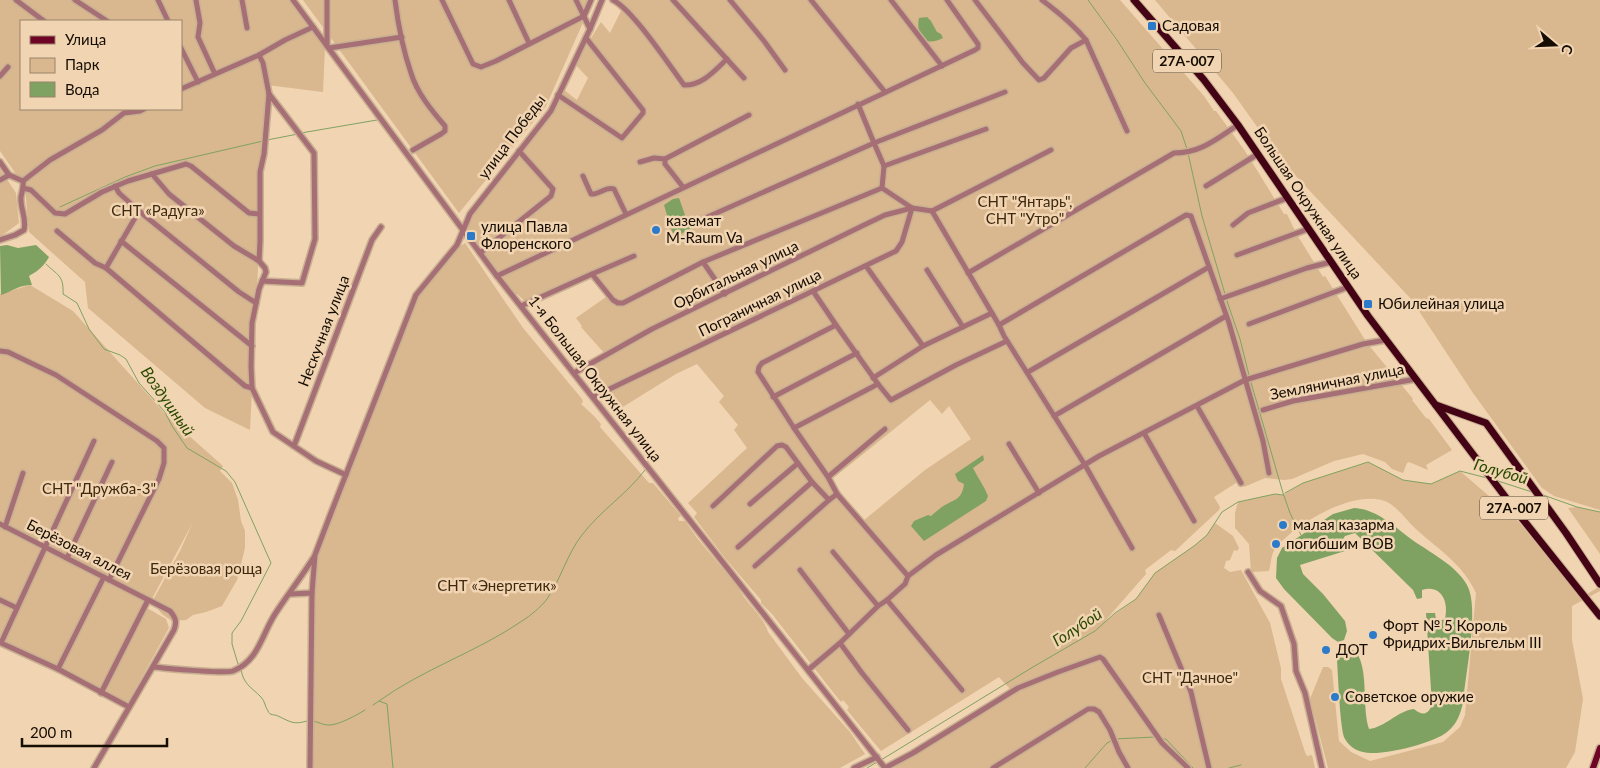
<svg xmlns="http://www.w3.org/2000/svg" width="1600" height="768" viewBox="0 0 1600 768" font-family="Lato,sans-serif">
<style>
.green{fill:#d9b78f;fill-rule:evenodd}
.water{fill:#7fa262}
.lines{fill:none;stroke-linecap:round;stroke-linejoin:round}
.stream{stroke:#7fa262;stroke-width:1}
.minor-casing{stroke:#c9b092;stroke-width:8}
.major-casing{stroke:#c9b092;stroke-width:9}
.highway-casing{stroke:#c9b092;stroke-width:9}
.minor{stroke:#a66f75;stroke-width:5}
.major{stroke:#6e0526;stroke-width:6}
.highway{stroke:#440315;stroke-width:7}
.poi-dot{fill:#2c7bcb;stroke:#f1d4b1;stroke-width:2}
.labels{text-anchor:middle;stroke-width:5;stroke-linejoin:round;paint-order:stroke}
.shield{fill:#f1d4b1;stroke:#574836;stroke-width:1}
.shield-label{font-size:14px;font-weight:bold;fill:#150c02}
.poi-label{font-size:15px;fill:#150c02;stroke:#f1d4b1;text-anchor:start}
.street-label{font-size:15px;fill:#150c02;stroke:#f1d4b1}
.park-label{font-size:15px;fill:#3e290e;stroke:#f1d4b1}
.water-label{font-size:16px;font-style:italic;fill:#2a4a00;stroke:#f1d4b1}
</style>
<rect width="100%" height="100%" fill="#f1d4b1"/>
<g class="green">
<path d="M0,0H290L325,47L323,92L267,85L250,430L205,408L88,308L85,282L29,232L25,187L0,151ZM21,21H181V109H21Z"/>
<path d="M303,0H593L546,106L459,213Z"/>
<path d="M608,0H1120L1204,96L1214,111H1216L1245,151L1284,214H1287L1296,233L1323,277L1325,276L1367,343L1413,399L1412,400L1426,418L1429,419L1452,450L1426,465L1428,470L1409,462L1407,463L1403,473L1392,469L1385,462L1363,454L1334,461L1292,479L1284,480L1265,478L1244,487L1239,481L1214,497L1220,507L1219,510L1175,551L1171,550L1145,570L1146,574L1105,621L1136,599L1155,573L1194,546L1207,535L1215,523L1233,536L1239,548L1237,551L1234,550L1230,560L1226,561L1224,568L1230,572L1241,570L1270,623L1281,668V679L1305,752L1307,756L1312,755L1315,768H895L892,765L1010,689L999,677L881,751L851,715L847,710L849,707L843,700L841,702L836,696L772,614L761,603V600L725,558L694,517L697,513L688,503L747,448L734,430L738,425L719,402L724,396L697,364L676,374L613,413L602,398L609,394L605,386L590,364L605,354L581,327L582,326L576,318L606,297L592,272L528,304L517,294H515L495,270L465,225L564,90L577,100L588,78L575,64L601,22L610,33L621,11L613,1ZM930,400L942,414L949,406L971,439L925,470L863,521L831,480Z"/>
<path d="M1155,0H1600V510L1554,496L1542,488L1473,393L1411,299L1280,159L1233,93Z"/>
<path d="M0,169L16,193L19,223L0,237Z"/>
<path d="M465,243L523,328L582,399L583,402L581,404L594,416L601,424L600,427L649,483H653L681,516L678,518L679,521H685L697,538L738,587C746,604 763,615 768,632L802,678L850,732L865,754L840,768H308L311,613L317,553L410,306L456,249Z"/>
<path d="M30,285L73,311L169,418L223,466L220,471L232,483L238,500L241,521L245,531V548L237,580L222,606L206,612L193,615L186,620L172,621L162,614L152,602L180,551L193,522L147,608L166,619L169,628L127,704L0,643V294Z"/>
<path d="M1368,462L1403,480L1431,484L1460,471L1519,522L1581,598L1600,586V591L1572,606V640L1583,699L1575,752L1566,768H1328L1310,699L1323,667H1328L1332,670L1339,741L1351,752L1370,761L1443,742L1460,727L1465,715L1476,593C1462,563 1440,551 1417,530C1408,522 1399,509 1389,503C1358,486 1294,524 1275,549C1271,554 1271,564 1269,571L1251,572L1249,544L1235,528V513L1238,502L1275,494L1283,495L1303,483Z"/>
<path d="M1577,507L1600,512V554L1568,508Z"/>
</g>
<g class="water">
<path d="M927,17L931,21L937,32L941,34L943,38C937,41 933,42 926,41C919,33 917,28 919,18Z"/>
<path d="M679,198L690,229L675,237L671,229L664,205L673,199Z"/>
<path d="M7,245L18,248L36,245L49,257C44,266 38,271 29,276L32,285C19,285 13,291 1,295L0,246Z"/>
<path d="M983,455L984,460L973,468C978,478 984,486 988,496L986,501L924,541L911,526L914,521L928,515L931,516C936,512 940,508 945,505C956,499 962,499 964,484L958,481L955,474Z"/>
<path d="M1354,508C1376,509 1394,526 1411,539C1429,552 1456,565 1467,585C1480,608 1465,675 1463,703C1460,715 1457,724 1447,732C1434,743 1388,754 1371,753C1360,753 1350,748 1345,739C1340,732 1338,673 1337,660L1339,652L1346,647C1351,649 1357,651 1359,657C1368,677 1362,707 1369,729C1386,727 1397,711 1414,709C1422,716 1428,715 1432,705L1426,613H1435L1436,619L1439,621L1445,619C1449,603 1442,584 1422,590V598L1417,599L1413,590L1355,533L1345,536L1341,542L1345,551L1300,565L1303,574L1323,594L1345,621L1347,631L1344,640L1338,642L1332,638L1284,589L1276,578L1277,558L1282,548L1333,514Z"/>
</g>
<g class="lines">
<g class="stream">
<path d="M1088,0L1117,40L1145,83L1181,131L1187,149"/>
<path d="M301,133L377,120"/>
<path d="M267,140L298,134"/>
<path d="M1188,153L1202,216L1225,294"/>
<path d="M60,207L125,177L155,166L263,141"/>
<path d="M46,264C57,275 64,275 63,294L77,303L89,329L104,349L120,355L126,359L139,383L165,412L172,426L187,448L226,471L235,482L271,563L241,621L232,633V644L238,664"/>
<path d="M1226,298L1240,339L1249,375"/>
<path d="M1250,379L1283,493L1290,513L1301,535"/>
<path d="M1498,481L1532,492"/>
<path d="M1285,493L1303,483L1368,462L1403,480L1431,484L1460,471L1487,478"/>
<path d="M1543,495L1577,507L1600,512"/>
<path d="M241,669C243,684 251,687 261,697C265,701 265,707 268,711C270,716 274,714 278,716C291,722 293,725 307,721"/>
<path d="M379,701C423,669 477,652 522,621C530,616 541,607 547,599C561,579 567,554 582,535C600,511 627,494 645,470"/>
<path d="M373,705L379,701L387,704L393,768"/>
<path d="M313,721C318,722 323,725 328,725C337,726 357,715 365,710"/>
<path d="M1114,739L1155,737"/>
<path d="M1161,739H1166L1193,768"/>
<path d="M881,760L1033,667L1095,631L1115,613L1136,599L1155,573L1194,546L1207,535L1222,512L1238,502L1275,494L1283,495"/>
<path d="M867,768L877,762"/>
<path d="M1085,768L1107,743L1111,741"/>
<path d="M1229,768L1241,765"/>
</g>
<defs>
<g id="minor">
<path d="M16,0L44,21"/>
<path d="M75,0L107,21"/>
<path d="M158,0L168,21"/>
<path d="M196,0L200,23L198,37L215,74"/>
<path d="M242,0L247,28"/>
<path d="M293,0L497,276L885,768"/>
<path d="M395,0C398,24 403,50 411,73C417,93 432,111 445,126V131L441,134L413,150"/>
<path d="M442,0L473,64L481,67L496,61L584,16L591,0"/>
<path d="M509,0L529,43"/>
<path d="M576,0L590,29"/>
<path d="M613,0C633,10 669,65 684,85C702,86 715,70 727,59"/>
<path d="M673,0L744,78"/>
<path d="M730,0L764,41L785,70"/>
<path d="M811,0L885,92"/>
<path d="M891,0L942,66"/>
<path d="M975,0L1023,63L1039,80L1044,78L1071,48L1086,40"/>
<path d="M1042,0C1058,12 1073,24 1086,40L1127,131"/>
<path d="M313,27L285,40L259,55L263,63L269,94L264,154L260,172V241L259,261L265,268L266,272L259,289L252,323L251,367L252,388L273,432L316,461L346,475"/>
<path d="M327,46V0"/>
<path d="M181,48L198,82"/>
<path d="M329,48L402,37"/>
<path d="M0,76L8,67"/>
<path d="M181,89L259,55"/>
<path d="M558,95L622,138L643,113V110L586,38"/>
<path d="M986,129L884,166L874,143L1005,92"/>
<path d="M665,159V164L683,187"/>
<path d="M0,162L9,175"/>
<path d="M640,162L654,158L665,159L749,115"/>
<path d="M884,166L882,188L912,208L932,211L999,325L1004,336L1085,465L1132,548"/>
<path d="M152,174L169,194L234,246L259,261"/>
<path d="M583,176L591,194C599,195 606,186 614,189L626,214"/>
<path d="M0,180L9,175L23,181C24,187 22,191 21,197C20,209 27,218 24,230L15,235L0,240"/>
<path d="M23,181L50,160L102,130L124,113L140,111L144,109"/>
<path d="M1206,186L1258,154"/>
<path d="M23,188L31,190L55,213L65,214L102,192L128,181L186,164L191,166L249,213L259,214"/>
<path d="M139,211L239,292L256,303"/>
<path d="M932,211L1051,150"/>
<path d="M703,219L874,143L858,104"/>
<path d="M1233,225L1248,213L1287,198"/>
<path d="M57,231L95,263L106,268L245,386L252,388"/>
<path d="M121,241L252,346"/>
<path d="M480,253L551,196L553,189L519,151"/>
<path d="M1237,255L1308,229"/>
<path d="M703,262L725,294"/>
<path d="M866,266L923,346L992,313"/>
<path d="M106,268L139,211L119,193L115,186"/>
<path d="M927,270L963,327"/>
<path d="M968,273L1174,153C1201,153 1216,139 1238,125"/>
<path d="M592,274L634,256"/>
<path d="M497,276L975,50L978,48V44L947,0"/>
<path d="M262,281L302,283L315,239L314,153L269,94"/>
<path d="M813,291L836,325"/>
<path d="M1220,299L1307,268L1331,262"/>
<path d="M521,306L592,274L613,300L618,303H623L703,262L882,188"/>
<path d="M1249,324L1348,287"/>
<path d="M999,325L1186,215L1191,216L1229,323L1263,441L1269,473"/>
<path d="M0,351L8,352L56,375L157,441L164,448V463L159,479L109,580"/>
<path d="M1028,372L1209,267"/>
<path d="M574,373L652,329L862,226L885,215L912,208"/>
<path d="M873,378L923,346"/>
<path d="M593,397L896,251L902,242L912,208"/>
<path d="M773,397L857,353"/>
<path d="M1197,406L1241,483"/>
<path d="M1263,410L1293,401L1416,379"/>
<path d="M1054,416L1226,316"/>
<path d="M794,428L878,384"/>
<path d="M1144,433L1194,521"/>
<path d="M1009,444L1039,493"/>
<path d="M294,446L372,240L381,227"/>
<path d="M828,477L885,429"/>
<path d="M750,504L797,464"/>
<path d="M713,506L777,446L782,445L786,447L812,482L829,500L837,494"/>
<path d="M0,524L170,611C176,618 177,622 174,630L94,768"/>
<path d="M5,527L23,473"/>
<path d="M738,547L812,482"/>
<path d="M833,552L878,606"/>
<path d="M67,558L112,462"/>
<path d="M755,566L829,500"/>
<path d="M800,570L849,634"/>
<path d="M1248,572L1260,591L1281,606L1294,644L1296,671L1305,693L1322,768"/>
<path d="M908,576L837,494L828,477L794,428L758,372L759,367L762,363L836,325L878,384L891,400L956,365L1007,341"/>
<path d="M104,577L58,669L129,707"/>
<path d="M290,594L312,593"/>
<path d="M0,600L17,608"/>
<path d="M887,600L962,690"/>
<path d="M1159,615L1191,692L1209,768"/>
<path d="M840,643L862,673L908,730"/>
<path d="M153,667C166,668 224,674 233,671C260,660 262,632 277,611C289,593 302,576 314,557"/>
<path d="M58,669L1,643L94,441"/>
<path d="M808,670L840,643L878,606L887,600L905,584L908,576L936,555L1099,456L1245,380L1363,344L1386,340"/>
<path d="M101,693L148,600"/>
<path d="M310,768L312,593L315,555L331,513L416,295L457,245L470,214L551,111L590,29L602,0"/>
<path d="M854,768L877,757"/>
<path d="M885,768L913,753L1018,688L1058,672L1100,657L1103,659L1162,743L1188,768"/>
<path d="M993,768L1088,709H1094L1099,712L1110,730L1119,752L1128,768"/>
</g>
<path id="major" d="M1593,768L1600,748"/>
<g id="highway">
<path d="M1134,0L1204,80L1238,125L1368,316L1513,507L1600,616"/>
<path d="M1436,405L1486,423L1566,533L1600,584"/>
</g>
</defs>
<use href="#minor" class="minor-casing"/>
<use href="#major" class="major-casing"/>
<use href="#highway" class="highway-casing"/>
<use href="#minor" class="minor"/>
<use href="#major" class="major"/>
<use href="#highway" class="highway"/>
</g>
<g class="poi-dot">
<rect x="1147" y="21" width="10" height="10" rx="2.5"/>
<circle cx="656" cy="230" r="5"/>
<rect x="466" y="231" width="10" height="10" rx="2.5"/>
<rect x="1363" y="299" width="10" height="10" rx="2.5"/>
<circle cx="1283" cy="525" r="5"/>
<circle cx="1276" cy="544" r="5"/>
<circle cx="1373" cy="635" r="5"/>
<circle cx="1326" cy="650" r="5"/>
<circle cx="1335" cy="697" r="5"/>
</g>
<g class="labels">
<g class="shield">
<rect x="1153" y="49.5" width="68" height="23" rx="4"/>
<rect x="1480" y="496.5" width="68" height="23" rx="4"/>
</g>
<g class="shield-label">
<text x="1187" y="66">27А-007</text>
<text x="1514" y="513">27А-007</text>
</g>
<g class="poi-label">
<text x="1162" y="31">Садовая</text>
<text x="666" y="226">каземат<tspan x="666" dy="17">M-Raum Va</tspan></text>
<text x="481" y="232">улица Павла<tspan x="481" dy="17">Флоренского</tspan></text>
<text x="1378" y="309">Юбилейная улица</text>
<text x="1293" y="530">малая казарма</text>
<text x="1286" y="549">погибшим ВОВ</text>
<text x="1383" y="631">Форт № 5 Король<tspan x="1383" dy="17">Фридрих-Вильгельм III</tspan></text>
<text x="1336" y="655">ДОТ</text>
<text x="1345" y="702">Советское оружие</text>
</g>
<g class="street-label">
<text transform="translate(512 137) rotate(-53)" y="5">улица Победы</text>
<text transform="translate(1308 203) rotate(56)" y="5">Большая Окружная улица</text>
<text transform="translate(736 275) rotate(-26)" y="5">Орбитальная улица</text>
<text transform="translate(760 303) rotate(-26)" y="5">Пограничная улица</text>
<text transform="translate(324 331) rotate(-69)" y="5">Нескучная улица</text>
<text transform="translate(595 379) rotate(52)" y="5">1-я Большая Окружная улица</text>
<text transform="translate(1337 382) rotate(-11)" y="5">Земляничная улица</text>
<text transform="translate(79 550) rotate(27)" y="5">Берёзовая аллея</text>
</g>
<g class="park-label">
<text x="1025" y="207">СНТ "Янтарь",<tspan x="1025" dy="17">СНТ "Утро"</tspan></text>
<text x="158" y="216">СНТ «Радуга»</text>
<text x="99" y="494">СНТ "Дружба-3"</text>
<text x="206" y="574">Берёзовая роща</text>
<text x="497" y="591">СНТ «Энергетик»</text>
<text x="1190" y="683">СНТ "Дачное"</text>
</g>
<g class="water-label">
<text transform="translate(168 401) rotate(55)" y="6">Воздушный</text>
<text transform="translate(1501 471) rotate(16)" y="6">Голубой</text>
<text transform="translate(1077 627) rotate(-33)" y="6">Голубой</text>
</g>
</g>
<rect x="20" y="20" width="162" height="90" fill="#f1d4b1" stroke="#99846b"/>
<rect x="30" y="36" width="25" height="8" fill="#6e0526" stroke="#99846b"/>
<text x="65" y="45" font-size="15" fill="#150c02">Улица</text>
<rect x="30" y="58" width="25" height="15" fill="#d9b78f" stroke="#99846b"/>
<text x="65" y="70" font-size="15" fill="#150c02">Парк</text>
<rect x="30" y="82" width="25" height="15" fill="#7fa262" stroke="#99846b"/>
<text x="65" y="95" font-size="15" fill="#150c02">Вода</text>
<g transform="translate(1555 45) rotate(109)" stroke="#f1d4b1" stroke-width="4" paint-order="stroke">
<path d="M0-4L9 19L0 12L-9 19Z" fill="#150c02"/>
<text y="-8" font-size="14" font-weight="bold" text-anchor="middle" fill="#150c02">С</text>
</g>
<path d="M22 738v8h145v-8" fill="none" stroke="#150c02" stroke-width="2.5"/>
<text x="30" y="738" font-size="15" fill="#150c02" stroke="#f1d4b1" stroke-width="4" paint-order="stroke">200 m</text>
</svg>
